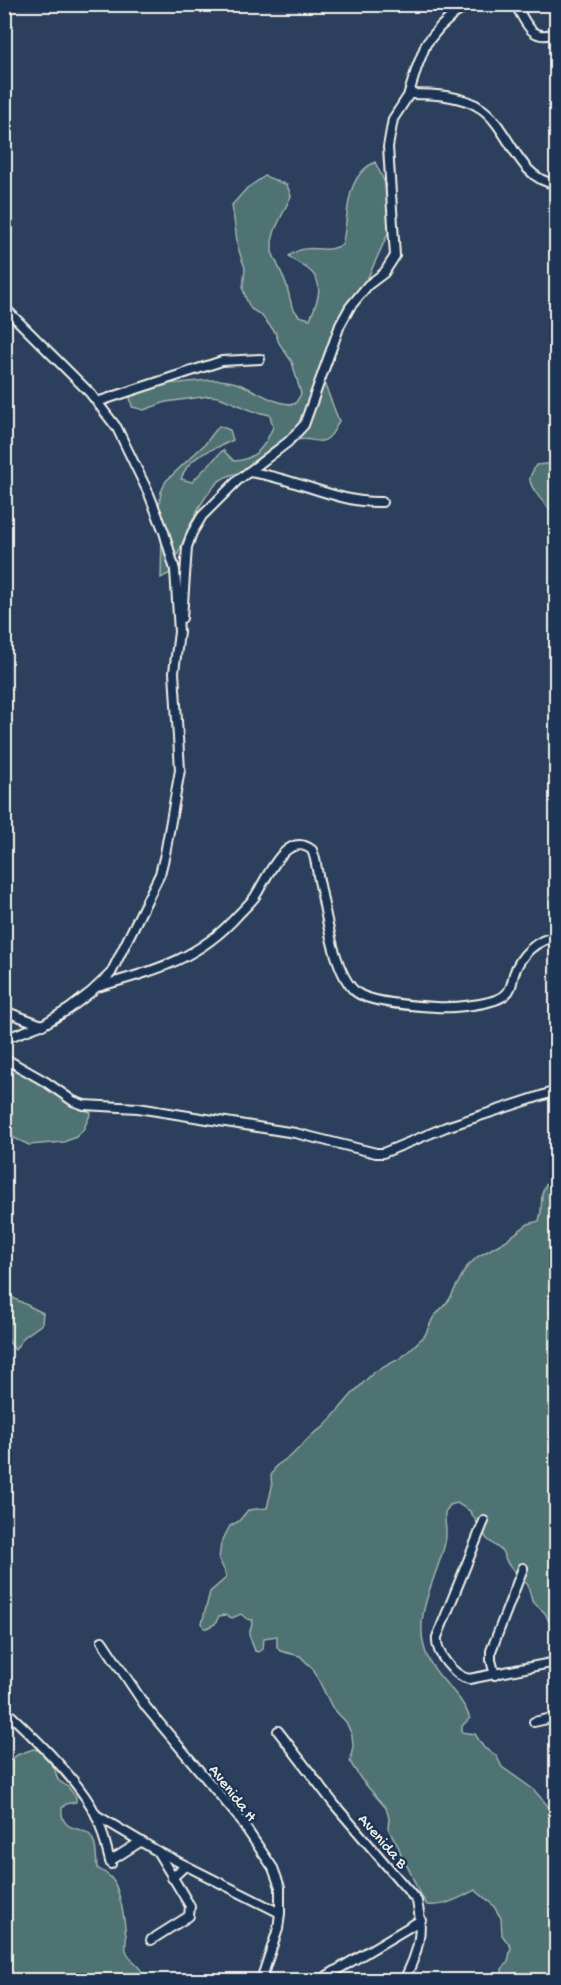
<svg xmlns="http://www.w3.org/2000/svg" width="561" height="1985" viewBox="0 0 561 1985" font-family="'Gochi Hand',sans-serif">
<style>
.green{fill:#4f7273;stroke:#a2b2ae;stroke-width:1.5}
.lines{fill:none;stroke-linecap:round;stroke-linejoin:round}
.minor-casing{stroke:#f4f1e8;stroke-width:12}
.minor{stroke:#1d3557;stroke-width:8}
.labels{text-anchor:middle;stroke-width:5;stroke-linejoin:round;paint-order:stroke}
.street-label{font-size:16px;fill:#f4f1e8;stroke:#1d3557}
</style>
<rect width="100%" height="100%" fill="#2c3f5c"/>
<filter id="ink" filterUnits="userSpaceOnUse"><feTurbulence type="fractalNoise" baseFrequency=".0167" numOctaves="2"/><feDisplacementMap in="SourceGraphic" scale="12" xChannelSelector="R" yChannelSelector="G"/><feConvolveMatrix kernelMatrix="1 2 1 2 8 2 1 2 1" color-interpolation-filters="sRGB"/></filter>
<g filter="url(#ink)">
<g class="green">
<path d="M375,162L386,185L389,195L390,229L361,293L341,324L323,380L339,421C322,458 315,431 291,442C281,447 276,457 267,464C253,474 229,470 216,484C193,509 184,542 170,573L161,578L162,535L159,506L161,492L166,481L205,444L219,426L230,430L233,440C212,451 189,454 181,479L192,482L223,450L234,461C256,460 265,446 273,427L270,415L253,411L219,397L209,396L166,402L144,410L132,407L130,397L134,386C150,380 163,384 180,383C201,381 219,377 239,384C258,391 275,405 295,404L301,394L292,362L279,343L275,332L261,315L251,309L246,299L243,289L245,268L238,248L232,205L247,188L265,176L287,185L291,196L275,230L272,241V252L286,283L292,307L299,316L310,319C317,303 326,283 309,270C303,265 295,262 289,256C310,240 321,256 342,245C350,218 342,178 375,162Z"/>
<path d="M556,463V515C549,509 529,488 530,479C530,475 534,469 536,465Z"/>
<path d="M4,1053L16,1063L91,1113L83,1130L76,1137L64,1142L29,1145L12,1137L9,1123L5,1117V1092L9,1088L11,1073L5,1071Z"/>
<path d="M556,1173V1636L545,1613L532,1601L528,1585L508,1564L502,1551L487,1539L470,1511L457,1503L450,1505L445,1512C444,1524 448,1531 445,1543C436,1581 410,1618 428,1658C439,1682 460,1691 470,1718L462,1726V1732L475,1734L484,1748L496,1755L502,1767L533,1789L556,1815V1972L552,1980H512L502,1973V1969L508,1962L511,1947L502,1935L501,1918L493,1905L475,1890C460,1898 444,1907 427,1905L418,1891L409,1869L402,1859L399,1848L388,1828L389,1818L386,1808L361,1779L350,1762L353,1746L352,1735L346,1722L332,1707L313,1669L300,1656L280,1651L277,1647V1636L264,1638L263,1649L259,1652L255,1651L249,1635L253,1620L247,1619L241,1614L232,1618L225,1615L219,1616L215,1624L207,1628H204L202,1623L210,1592L226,1578L225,1572L219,1559L221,1543L230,1526L239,1521L248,1510L267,1508L272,1487L271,1476L276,1466L293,1454L314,1433L324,1427L353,1393L374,1372L401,1358L412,1348L425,1335L433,1318L449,1300L466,1268L477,1257L505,1241L528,1224L539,1221C546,1197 534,1194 556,1173Z"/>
<path d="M5,1294L43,1313L42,1324L24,1337L15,1350L5,1336Z"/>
<path d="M33,1749L45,1752L54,1767L58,1780L68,1787L76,1797V1802L66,1804L62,1808C60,1833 82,1826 90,1835C97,1843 96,1857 97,1868C102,1871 108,1874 112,1879C120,1888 125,1923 126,1936C127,1941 125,1945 126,1950C130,1962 139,1965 142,1972C143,1975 143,1978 145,1980H5V1765L17,1755Z"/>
</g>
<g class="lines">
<defs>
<g id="minor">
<path d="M515,4C525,20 531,44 556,32"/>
<path d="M409,94C433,94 463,95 482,109C510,129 518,180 556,184"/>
<path d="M4,307L90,393L117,428L149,494L164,532L175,570L179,632L174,672L180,770L165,854L160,874L111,973L91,992L69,1009L44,1024L4,1039"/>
<path d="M97,402L222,361L260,359"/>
<path d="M249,472C294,477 338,504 382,502"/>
<path d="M182,618L187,547L192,533L202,516L238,480L288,442L304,425L340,325L350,307L368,285L384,273L395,256L388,147L393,119L408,96L417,67L426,44L440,27L453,15L470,4"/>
<path d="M97,987C153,971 198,960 238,915C243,910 249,904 254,898C266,881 285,829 312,850C317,861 317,874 320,885C326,913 334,974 356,992C370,1003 417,1006 436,1007C451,1008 495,1005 506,994C512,989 512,981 514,974C520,955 537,939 556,937"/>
<path d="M4,1011L42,1025"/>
<path d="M4,1058L46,1082L73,1101L84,1105L138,1108L295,1133L376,1153H383L446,1127L556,1091"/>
<path d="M484,1521L437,1637C435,1653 454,1676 469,1679L556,1662"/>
<path d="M102,1641L146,1707L239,1818L273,1868L280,1887V1913L278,1929L261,1980"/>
<path d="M495,1675L491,1660V1651L523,1568"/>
<path d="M4,1709C33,1736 79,1780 96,1815C103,1830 106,1848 111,1864"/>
<path d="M534,1722L556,1717"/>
<path d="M278,1731L334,1804L417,1901C424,1932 418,1953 404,1980"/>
<path d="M96,1815L157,1851L280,1913"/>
<path d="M110,1861L140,1842"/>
<path d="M172,1878L185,1866"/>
<path d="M151,1940L189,1916L190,1906L157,1851"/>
<path d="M320,1980L421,1920"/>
</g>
</defs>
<use href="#minor" class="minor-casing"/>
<use href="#minor" class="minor"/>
</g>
</g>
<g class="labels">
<g class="street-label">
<text transform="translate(234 1792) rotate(52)" y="6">Avenida H</text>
<text transform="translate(384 1840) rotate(49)" y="6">Avenida B</text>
</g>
</g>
<rect width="561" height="1985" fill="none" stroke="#1d3557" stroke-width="24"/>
<rect x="12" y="12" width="537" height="1961" fill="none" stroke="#f4f1e8" stroke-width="2" filter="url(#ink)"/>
</svg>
